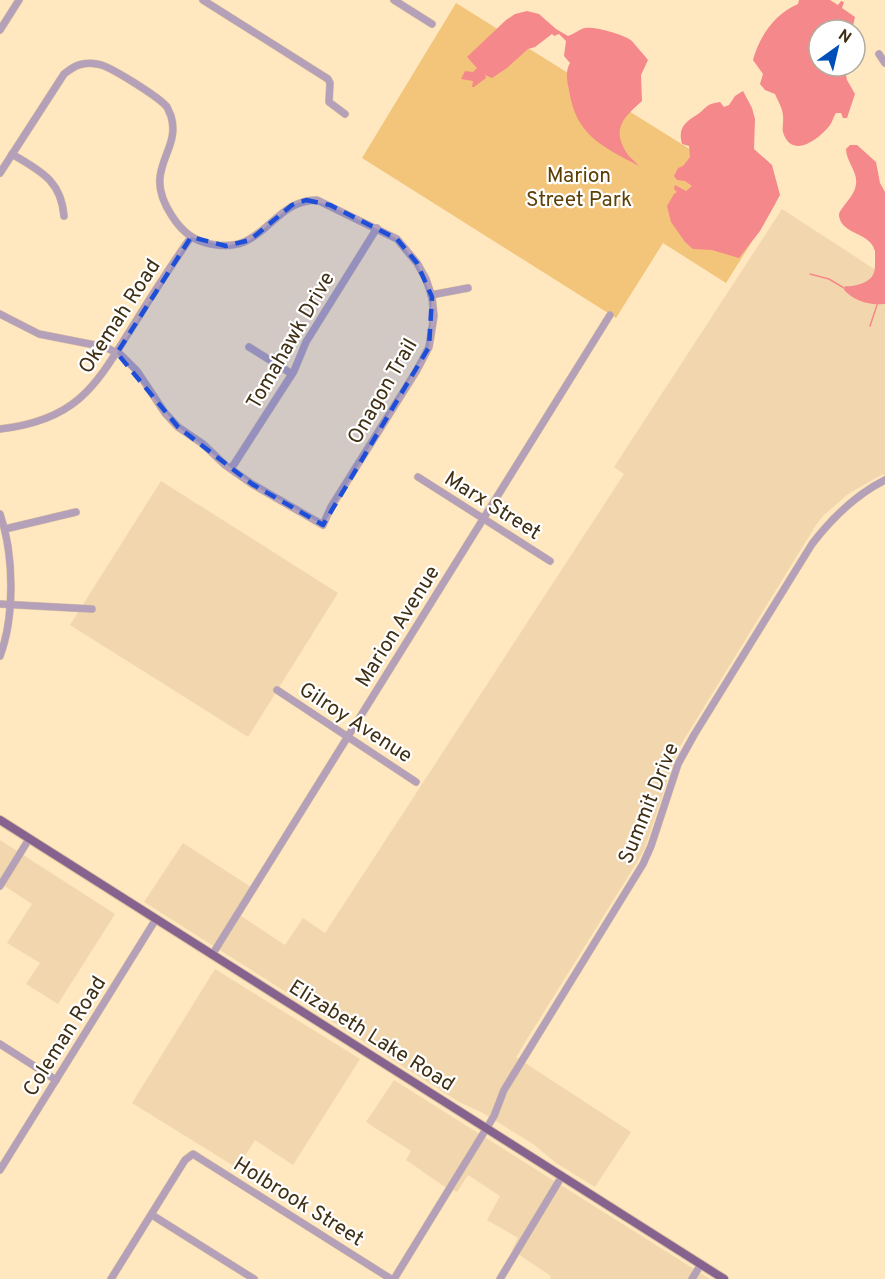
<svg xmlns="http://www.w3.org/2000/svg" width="885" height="1279" viewBox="0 0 885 1279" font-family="Overpass,sans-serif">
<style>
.built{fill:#f2d7ae}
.green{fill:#f2c57a}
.water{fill:#f5888a}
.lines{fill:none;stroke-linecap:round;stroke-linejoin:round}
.stream{stroke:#f5888a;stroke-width:1.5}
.minor-casing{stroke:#d9c29e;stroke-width:8}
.major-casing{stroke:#d9c29e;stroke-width:10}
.minor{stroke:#b4a0b9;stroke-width:7}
.major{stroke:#86628f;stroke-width:8}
.marked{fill:#1d4ed8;fill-opacity:0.2;stroke:#1d4ed8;stroke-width:4.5;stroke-dasharray:12 8;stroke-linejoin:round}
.labels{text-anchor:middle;stroke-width:4.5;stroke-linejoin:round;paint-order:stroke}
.park-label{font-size:21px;fill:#5c4005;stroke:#fff}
.street-label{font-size:21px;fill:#3f2f14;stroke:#fff}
</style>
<rect width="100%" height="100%" fill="#ffe7c0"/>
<g class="built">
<path d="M782,209L885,276V476L883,474L848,494L823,516L816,525L677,751L645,848L639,859L516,1057L631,1132L595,1187L556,1163L533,1144L483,1113L459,1102L144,902L183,843L251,887L235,912L285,945L303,918L325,933L624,474L614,467Z"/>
<path d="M161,481L338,593L248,737L70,625Z"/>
<path d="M0,840L115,914L58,1004L26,984L40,963L7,943L32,904L0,883Z"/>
<path d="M215,969L360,1059L293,1165L255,1140L237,1168L132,1103Z"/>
<path d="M394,1080L710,1279H550L551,1276L512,1250L518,1238L487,1220L500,1196L468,1175L457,1192L442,1185L406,1160L411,1151L366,1122Z"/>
</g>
<path class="green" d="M456,3L776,203L726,283L663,243L616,318L362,158Z"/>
<g class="water">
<path d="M799,0H830L838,5L841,1L844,2L842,8L855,17L852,30H819V66H844L847,80L855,94L847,118H843L841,113H836C833,117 833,121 830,125C820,138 794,159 784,135C781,129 784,123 783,116C783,109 778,101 775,94L765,90L760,84L763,74L753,60C760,35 775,14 798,4Z"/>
<path d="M527,11L539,14L556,29L568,36C575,34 579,29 585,28C594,26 626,35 632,41C637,47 643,54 648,60L641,75L642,101C622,119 611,129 628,155C631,159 636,162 639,166C602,146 576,136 569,90C567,80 565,72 570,63L564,56L566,41L559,34L554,36L552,34L535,47L528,49L507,68L492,78L485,75L486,78L474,87H472L473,81L461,79L465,71L473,72L477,68L467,57L506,20L515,14Z"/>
<path d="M743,91L752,108L755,119L754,149L772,165L780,195L760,231L739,258L712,250L693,249L685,242L671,222L667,206L674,194L677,192L674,189L675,185L686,191L692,186L685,181L677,180L674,176L678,168L683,166L690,157L689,146L682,144C678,129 684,123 695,116C707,109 704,104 720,102L724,107L729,105L735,96Z"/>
<path d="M857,145L876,162L880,183L885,192V304H883C870,306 853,300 844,290L845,286C851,287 857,285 863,283C872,279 875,274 875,265C875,261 875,255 875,251C870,232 842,235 839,216C838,209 855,197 856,184C858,172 846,161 846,149L850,145Z"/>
</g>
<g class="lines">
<g class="stream">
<path d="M810,274L829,279L844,288"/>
<path d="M870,326L877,305"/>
</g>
<defs>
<g id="minor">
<path d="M203,0L328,79L330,83L329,102L345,114"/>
<path d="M394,0L432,24"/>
<path d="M0,30L19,0"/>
<path d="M879,54L885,63"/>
<path d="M12,154C40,171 61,180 64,216"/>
<path d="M0,173L64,74C74,66 83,61 97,64C109,65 160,98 167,107C168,109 170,114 171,116C182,153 140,168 172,216C179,227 190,238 203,242C264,261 269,200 317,200L397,239L417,263L426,279L432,297L434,316L429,347L417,370L331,507L323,525L252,484L225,465L203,444L178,427L165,413L137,371L121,355L105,347L39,334L0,314"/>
<path d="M431,295L468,288"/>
<path d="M249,347L292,374"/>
<path d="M0,429C80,420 97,383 136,321C154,292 172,264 191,237"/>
<path d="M231,469L294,371L306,342L377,228"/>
<path d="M418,477L550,561"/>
<path d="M0,514C14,554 15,616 0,656"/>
<path d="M5,529L76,512"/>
<path d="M0,604L92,609"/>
<path d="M277,690L416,782"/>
<path d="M0,886L29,839"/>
<path d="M212,955L610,315"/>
<path d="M0,1044L56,1080"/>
<path d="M0,1170L156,919"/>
<path d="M152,1215L254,1279"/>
<path d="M111,1279L185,1160L193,1154L391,1279"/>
<path d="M394,1279L494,1116L504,1090L643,864L651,846L678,764L694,735L812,544C832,518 855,495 885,480"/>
<path d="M500,1279L562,1176"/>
<path d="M692,1279L701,1264"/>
</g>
<path id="major" d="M0,820L724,1279"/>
</defs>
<use href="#minor" class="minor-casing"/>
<use href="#major" class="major-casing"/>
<use href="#minor" class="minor"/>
<use href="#major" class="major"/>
</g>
<path class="marked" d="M306,200L330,205L397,239L417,263L432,297L429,347L323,525L252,484L178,427L117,353L191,237L226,246L250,240L292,205Z"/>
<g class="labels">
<g class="park-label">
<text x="579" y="182">Marion<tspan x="579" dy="24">Street Park</tspan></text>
</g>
<g class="street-label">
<text transform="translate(119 316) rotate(-57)" y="7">Okemah Road</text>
<text transform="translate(290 340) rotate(-60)" y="7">Tomahawk Drive</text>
<text transform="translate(382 391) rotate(-60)" y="7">Onagon Trail</text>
<text transform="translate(493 505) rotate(32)" y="7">Marx Street</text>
<text transform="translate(397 626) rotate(-58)" y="7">Marion Avenue</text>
<text transform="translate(356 722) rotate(33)" y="7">Gilroy Avenue</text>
<text transform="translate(648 803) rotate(-68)" y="7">Summit Drive</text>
<text transform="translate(372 1035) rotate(32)" y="7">Elizabeth Lake Road</text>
<text transform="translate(64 1036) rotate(-58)" y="7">Coleman Road</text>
<text transform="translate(299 1201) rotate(32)" y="7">Holbrook Street</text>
</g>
</g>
<g transform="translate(837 48) rotate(34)"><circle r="28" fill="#ffffff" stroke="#b2aca1" stroke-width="1.5"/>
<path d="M0-4.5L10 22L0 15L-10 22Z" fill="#004eb8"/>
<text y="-9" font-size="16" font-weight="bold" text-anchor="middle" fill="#3f2f14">N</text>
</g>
</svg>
